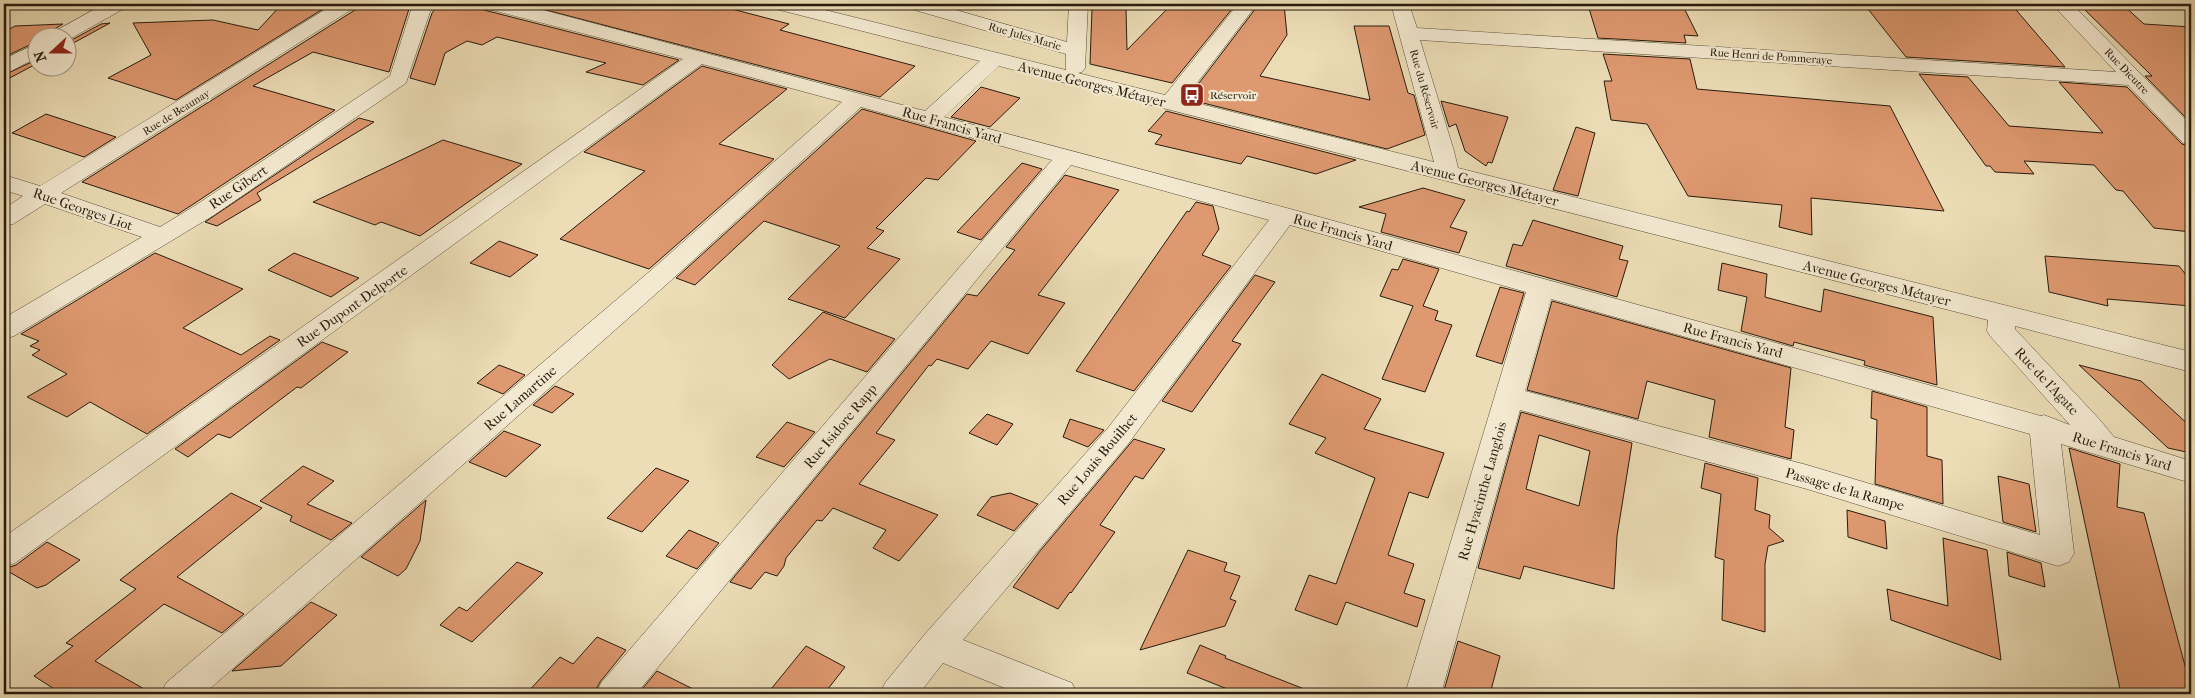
<svg xmlns="http://www.w3.org/2000/svg" width="2195" height="698" viewBox="0 0 2195 698" font-family="'IM FELL French Canon',serif">
<style>
.building{fill:#df9970;stroke:#261b0e;fill-rule:evenodd}
.lines{fill:none;stroke-linecap:round;stroke-linejoin:round}
.minor-casing{stroke:#584c38;stroke-width:1}
.minor{fill:#f3e9d0;fill-rule:evenodd}
.labels{text-anchor:middle;stroke-width:4.5;stroke-linejoin:round;paint-order:stroke}
.far-street-label{font-size:11px;fill:#261b0e;stroke:#f3e9d0}
.far-poi-label{font-size:11px;fill:#261b0e;stroke:#f3e9d0;text-anchor:start}
.street-label{font-size:14px;fill:#261b0e;stroke:#f3e9d0}
</style>
<rect width="100%" height="100%" fill="#ecddb6"/>
<filter id="stains"><feTurbulence type="fractalNoise" baseFrequency=".004" numOctaves="4"/><feColorMatrix values="0 0 0 0 .2 0 0 0 0 .09 0 0 0 0 .02 0 0 0 .5 -.17"/></filter>
<radialGradient id="worn" r=".72"><stop offset=".6" stop-color="#630" stop-opacity="0"/><stop offset="1" stop-color="#630" stop-opacity=".3"/></radialGradient>
<g class="building">
<path d="M282,4H331L176,100L108,78L151,55L133,23L213,20L258,30Z"/>
<path d="M359,4H415L409,9L389,72L313,52L253,86L335,110L195,203L178,214L82,182L355,10Z"/>
<path d="M439,4H480L484,10L679,60L643,85L586,72L606,63L497,37L482,45L467,41L445,53L435,85L410,78L432,13Z"/>
<path d="M523,4H713L789,24L780,30L915,66L880,97Z"/>
<path d="M1172,4H1236L1172,83L1090,64L1092,9H1126L1127,50Z"/>
<path d="M1259,4H1284L1287,35L1260,76L1370,100L1354,26H1389L1408,93L1414,95L1425,135L1387,149L1187,99Z"/>
<path d="M1620,4L1684,8L1698,36L1684,35L1686,43L1598,38L1588,5L1621,7Z"/>
<path d="M1864,4H2011L2065,67L1906,57Z"/>
<path d="M2079,4H2122L2144,24L2191,27V123L2145,76H2152Z"/>
<path d="M110,23L68,46V42L101,24Z"/>
<path d="M63,24L49,32L45,38H38V41L4,57V32L15,26Z"/>
<path d="M1603,54L1690,59L1697,89L1890,106L1944,211L1811,198L1812,235L1779,227L1782,205L1688,196L1647,124L1611,120L1604,81H1612Z"/>
<path d="M38,59V63L4,81V75Z"/>
<path d="M702,66L787,89L719,144L774,159L649,269L560,239L645,171L584,152Z"/>
<path d="M1919,74L1968,77L2009,126L2103,133L2059,82L2127,87L2182,144L2191,147V232L2154,228L2123,191L2116,190L2094,165L2024,161L2034,174L1995,172L1990,166H1986Z"/>
<path d="M981,87L1020,98L990,127L951,117Z"/>
<path d="M1441,101L1508,117L1492,163L1488,162L1486,166L1465,151L1456,124L1449,127Z"/>
<path d="M862,109L976,141L938,180L926,178L876,228L884,231L867,248L900,259L845,318L788,299L840,246L764,221L695,285L676,278Z"/>
<path d="M1166,111L1356,160L1316,174L1247,156L1241,164L1155,144L1162,135L1148,131Z"/>
<path d="M46,114L116,137L84,157L12,133Z"/>
<path d="M359,118L374,122L257,193L261,200L217,226L205,222Z"/>
<path d="M1576,127L1595,133L1578,196L1553,190Z"/>
<path d="M443,140L522,164L420,236L381,222L375,225L313,202Z"/>
<path d="M1022,163L1042,169L981,240L957,232Z"/>
<path d="M1065,175L1119,190L1038,295L1065,303L1028,354L991,341L968,369L937,359L931,366L929,365L876,433L895,440L859,484L938,515L899,561L873,548L886,530L833,508L822,521L817,520L786,558L784,566L777,576L765,572L751,589L730,582L967,294L977,296L1015,250L1006,247Z"/>
<path d="M1423,188L1465,200L1450,227L1467,232L1459,253L1381,232L1386,214L1359,207Z"/>
<path d="M1196,202L1213,206L1219,229L1202,255L1231,266L1134,391L1076,371L1187,211L1189,212Z"/>
<path d="M1533,220L1623,246L1619,259L1628,261L1617,297L1506,266L1513,244L1522,246Z"/>
<path d="M499,241L538,255L510,277L470,263Z"/>
<path d="M155,253L243,289L183,328L241,355L270,336L280,340L147,434L90,402L67,417L27,397L67,374L32,355L40,350L30,346L39,341L21,334Z"/>
<path d="M294,253L359,278L331,297L268,270Z"/>
<path d="M2045,256L2179,266L2191,281V306L2107,299L2108,306L2049,292Z"/>
<path d="M1403,259L1439,269L1423,306L1438,311L1435,320L1452,325L1425,392L1382,379L1413,306L1380,296L1392,269L1398,270Z"/>
<path d="M1722,263L1767,274L1765,297L1821,312L1824,289L1933,317L1937,385L1864,365L1865,361L1794,342L1793,346L1741,331L1747,297L1718,290Z"/>
<path d="M1255,275L1275,282L1232,341L1241,344L1192,412L1162,401Z"/>
<path d="M1500,287L1524,293L1502,364L1476,356Z"/>
<path d="M1552,301L1791,368L1785,427L1794,430L1791,459L1709,437L1715,400L1647,381L1638,419L1527,390Z"/>
<path d="M823,312L895,339L867,372L830,359L789,379L772,365Z"/>
<path d="M322,342L348,352L301,388L297,387L230,438L218,434L188,457L175,449Z"/>
<path d="M499,365L525,375L503,394L477,383Z"/>
<path d="M2079,365L2141,381L2191,427V453L2168,448Z"/>
<path d="M1322,374L1381,399L1364,429L1444,453L1428,498L1409,492L1388,555L1414,564L1404,593L1425,600L1417,627L1346,602L1337,625L1295,610L1309,575L1336,584L1375,478L1315,453L1326,438L1289,424Z"/>
<path d="M555,386L574,394L552,413L533,405Z"/>
<path d="M1872,391L1927,407V456L1942,460L1943,504L1875,484L1877,420L1871,418Z"/>
<path d="M1521,412L1632,443L1617,536L1614,589L1524,566L1520,579L1478,568ZM1539,435L1590,451L1579,506L1526,489Z"/>
<path d="M987,414L1013,424L997,445L969,433Z"/>
<path d="M1070,419L1104,430L1088,447L1063,437Z"/>
<path d="M787,422L815,432L784,467L756,457Z"/>
<path d="M504,431L541,445L506,477L469,462Z"/>
<path d="M1134,439L1165,449L1143,479L1135,476L1100,525L1115,532L1071,593L1070,592L1058,609L1013,587L1040,551Z"/>
<path d="M2069,448L2120,464L2117,507L2144,513L2191,688V694H2121Z"/>
<path d="M1705,463L1758,478L1755,510L1770,515L1769,528L1784,541L1768,546L1765,564V632L1722,620L1724,560L1715,557L1721,494L1701,488Z"/>
<path d="M303,466L334,481L307,504L352,523L331,540L290,521L292,516L260,501Z"/>
<path d="M656,468L689,481L642,532L607,518Z"/>
<path d="M1998,476L2029,484L2036,532L2003,522Z"/>
<path d="M231,493L262,508L177,577L244,614L222,633L164,604L95,661L153,694H62L34,676L73,646L66,643L136,589L120,580Z"/>
<path d="M1010,493L1038,504L1014,531L977,515L991,497Z"/>
<path d="M426,500L420,541L406,569L398,576L361,557Z"/>
<path d="M1847,510L1885,521L1887,549L1848,537Z"/>
<path d="M689,530L719,543L697,569L666,556Z"/>
<path d="M1943,538L1987,550L2001,660L1891,620L1887,589L1948,606Z"/>
<path d="M47,542L80,560L46,585L37,588L4,569L16,565Z"/>
<path d="M1188,550L1227,563L1224,571L1240,576L1230,599L1236,601L1225,626L1140,650Z"/>
<path d="M2007,552L2041,563L2045,587L2009,576Z"/>
<path d="M517,562L543,573L472,642L440,625L459,607L467,611Z"/>
<path d="M311,602L337,615L281,666L232,671Z"/>
<path d="M597,637L626,650L600,682L594,694H526L560,657L573,664Z"/>
<path d="M1458,641L1500,656L1490,694H1443Z"/>
<path d="M1200,645L1226,656L1225,658L1312,692V694H1240L1187,673Z"/>
<path d="M806,646L845,667L824,694H767Z"/>
<path d="M657,671L703,694H638Z"/>
</g>
<g class="lines">
<defs>
<g id="minor">
<path d="M104,4H128L125,8L68,40V38H47L50,34Z"/>
<path d="M334,4H357L354,8L61,193L160,227L196,205L390,76L411,10L417,4H437L430,12L406,83L214,215L14,336L4,339V318L142,237L45,204L13,224L4,226V209L23,196L4,190V175L40,186Z"/>
<path d="M482,4H515L543,10L925,111L980,61L772,8L770,4H801L1066,70V54L908,8L905,4H935L1067,42L1069,4H1088L1085,68L1082,72L1078,73L1165,95L1238,4H1257L1184,100L1434,162L1391,4H1409L1417,28L2116,72L2052,4H2072L2191,125V145L2183,143L2128,85L1420,40L1454,151L1458,168L2191,352V372L2015,326V329L2100,420L2114,437L2191,461V483L2061,444L2074,553L2069,562L2058,566L1807,489L1520,410L1441,694H1405L1526,292L1290,225L1128,444L963,640L1072,683L1077,694H1019L943,663L919,694H880L885,683L925,634L1108,428L1269,220L1071,165L636,694H596L601,683L1052,160L861,107L667,284L204,694H161L166,683L649,272L842,102L702,64L15,563L4,567V537L683,59L484,8ZM999,66L1988,320L1987,331L1991,337L2070,425L2044,415L2041,416L1294,210L944,117ZM1551,299L2030,434L2040,535L1807,465L1525,391Z"/>
<path d="M38,43V57L11,71L4,73V59Z"/>
</g>
</defs>
<use href="#minor" class="minor-casing"/>
<use href="#minor" class="minor"/>
</g>
<defs>
<symbol id="bus-square" viewBox="-11 -11 22 22"><rect x="-9" y="-9" width="18" height="18" rx="4" fill="#8f2418" stroke="#f3e9d0"/><path d="M-5-6H5V4H4V6H2V4H-2V6H-4V4H-5ZM-3.5-4V0h7V-4ZM-3.5 1.2v1.5H-2V1.2ZM2 1.2v1.5H3.5V1.2Z" fill="#fff"/></symbol>
</defs>
<g fill-rule="evenodd">
<use href="#bus-square" x="1178" y="81" width="28" height="28"/>
</g>
<g class="labels">
<g class="far-street-label">
<text transform="translate(1025 36) rotate(16)" y="4">Rue Jules Marie</text>
<text transform="translate(1771 56) rotate(4)" y="4">Rue Henri de Pommeraye</text>
<text transform="translate(2127 71) rotate(46)" y="4">Rue Dieutre</text>
<text transform="translate(1425 89) rotate(74)" y="4">Rue du Réservoir</text>
<text transform="translate(176 112) rotate(-32)" y="4">Rue de Beaunay</text>
</g>
<g class="far-poi-label">
<text x="1210" y="99">Réservoir</text>
</g>
<g class="street-label">
<text transform="translate(1092 84) rotate(14)" y="5">Avenue Georges Métayer</text>
<text transform="translate(952 125) rotate(16)" y="5">Rue Francis Yard</text>
<text transform="translate(1485 183) rotate(14)" y="5">Avenue Georges Métayer</text>
<text transform="translate(238 187) rotate(-34)" y="5">Rue Gibert</text>
<text transform="translate(83 209) rotate(19)" y="5">Rue Georges Liot</text>
<text transform="translate(1343 232) rotate(16)" y="5">Rue Francis Yard</text>
<text transform="translate(1877 283) rotate(14)" y="5">Avenue Georges Métayer</text>
<text transform="translate(352 306) rotate(-35)" y="5">Rue Dupont-Delporte</text>
<text transform="translate(1733 340) rotate(15)" y="5">Rue Francis Yard</text>
<text transform="translate(2047 381) rotate(47)" y="5">Rue de l'Agate</text>
<text transform="translate(520 398) rotate(-41)" y="5">Rue Lamartine</text>
<text transform="translate(840 426) rotate(-50)" y="5">Rue Isidore Rapp</text>
<text transform="translate(2122 451) rotate(17)" y="5">Rue Francis Yard</text>
<text transform="translate(1097 459) rotate(-50)" y="5">Rue Louis Bouilhet</text>
<text transform="translate(1845 489) rotate(16)" y="5">Passage de la Rampe</text>
<text transform="translate(1482 491) rotate(-74)" y="5">Rue Hyacinthe Langlois</text>
</g>
</g>
<rect width="2195" height="698" fill="none" stroke="#ecddb6" stroke-width="20"/>
<rect x="5" y="5" width="2185" height="688" fill="none" stroke="#261b0e" stroke-width="2.5"/>
<rect x="10" y="10" width="2175" height="678" fill="none" stroke="#261b0e"/>
<g transform="translate(52 52) rotate(249)"><circle r="24" fill="#f3e9d0" stroke="#a19782"/>
<path d="M0-4L9 19L0 12L-9 19Z" fill="#8f2418"/>
<text y="-8" font-size="14" font-weight="bold" text-anchor="middle" fill="#261b0e">N</text>
</g>
<rect width="100%" height="100%" filter="url(#stains)"/>
<rect width="100%" height="100%" fill="url(#worn)"/>
</svg>
